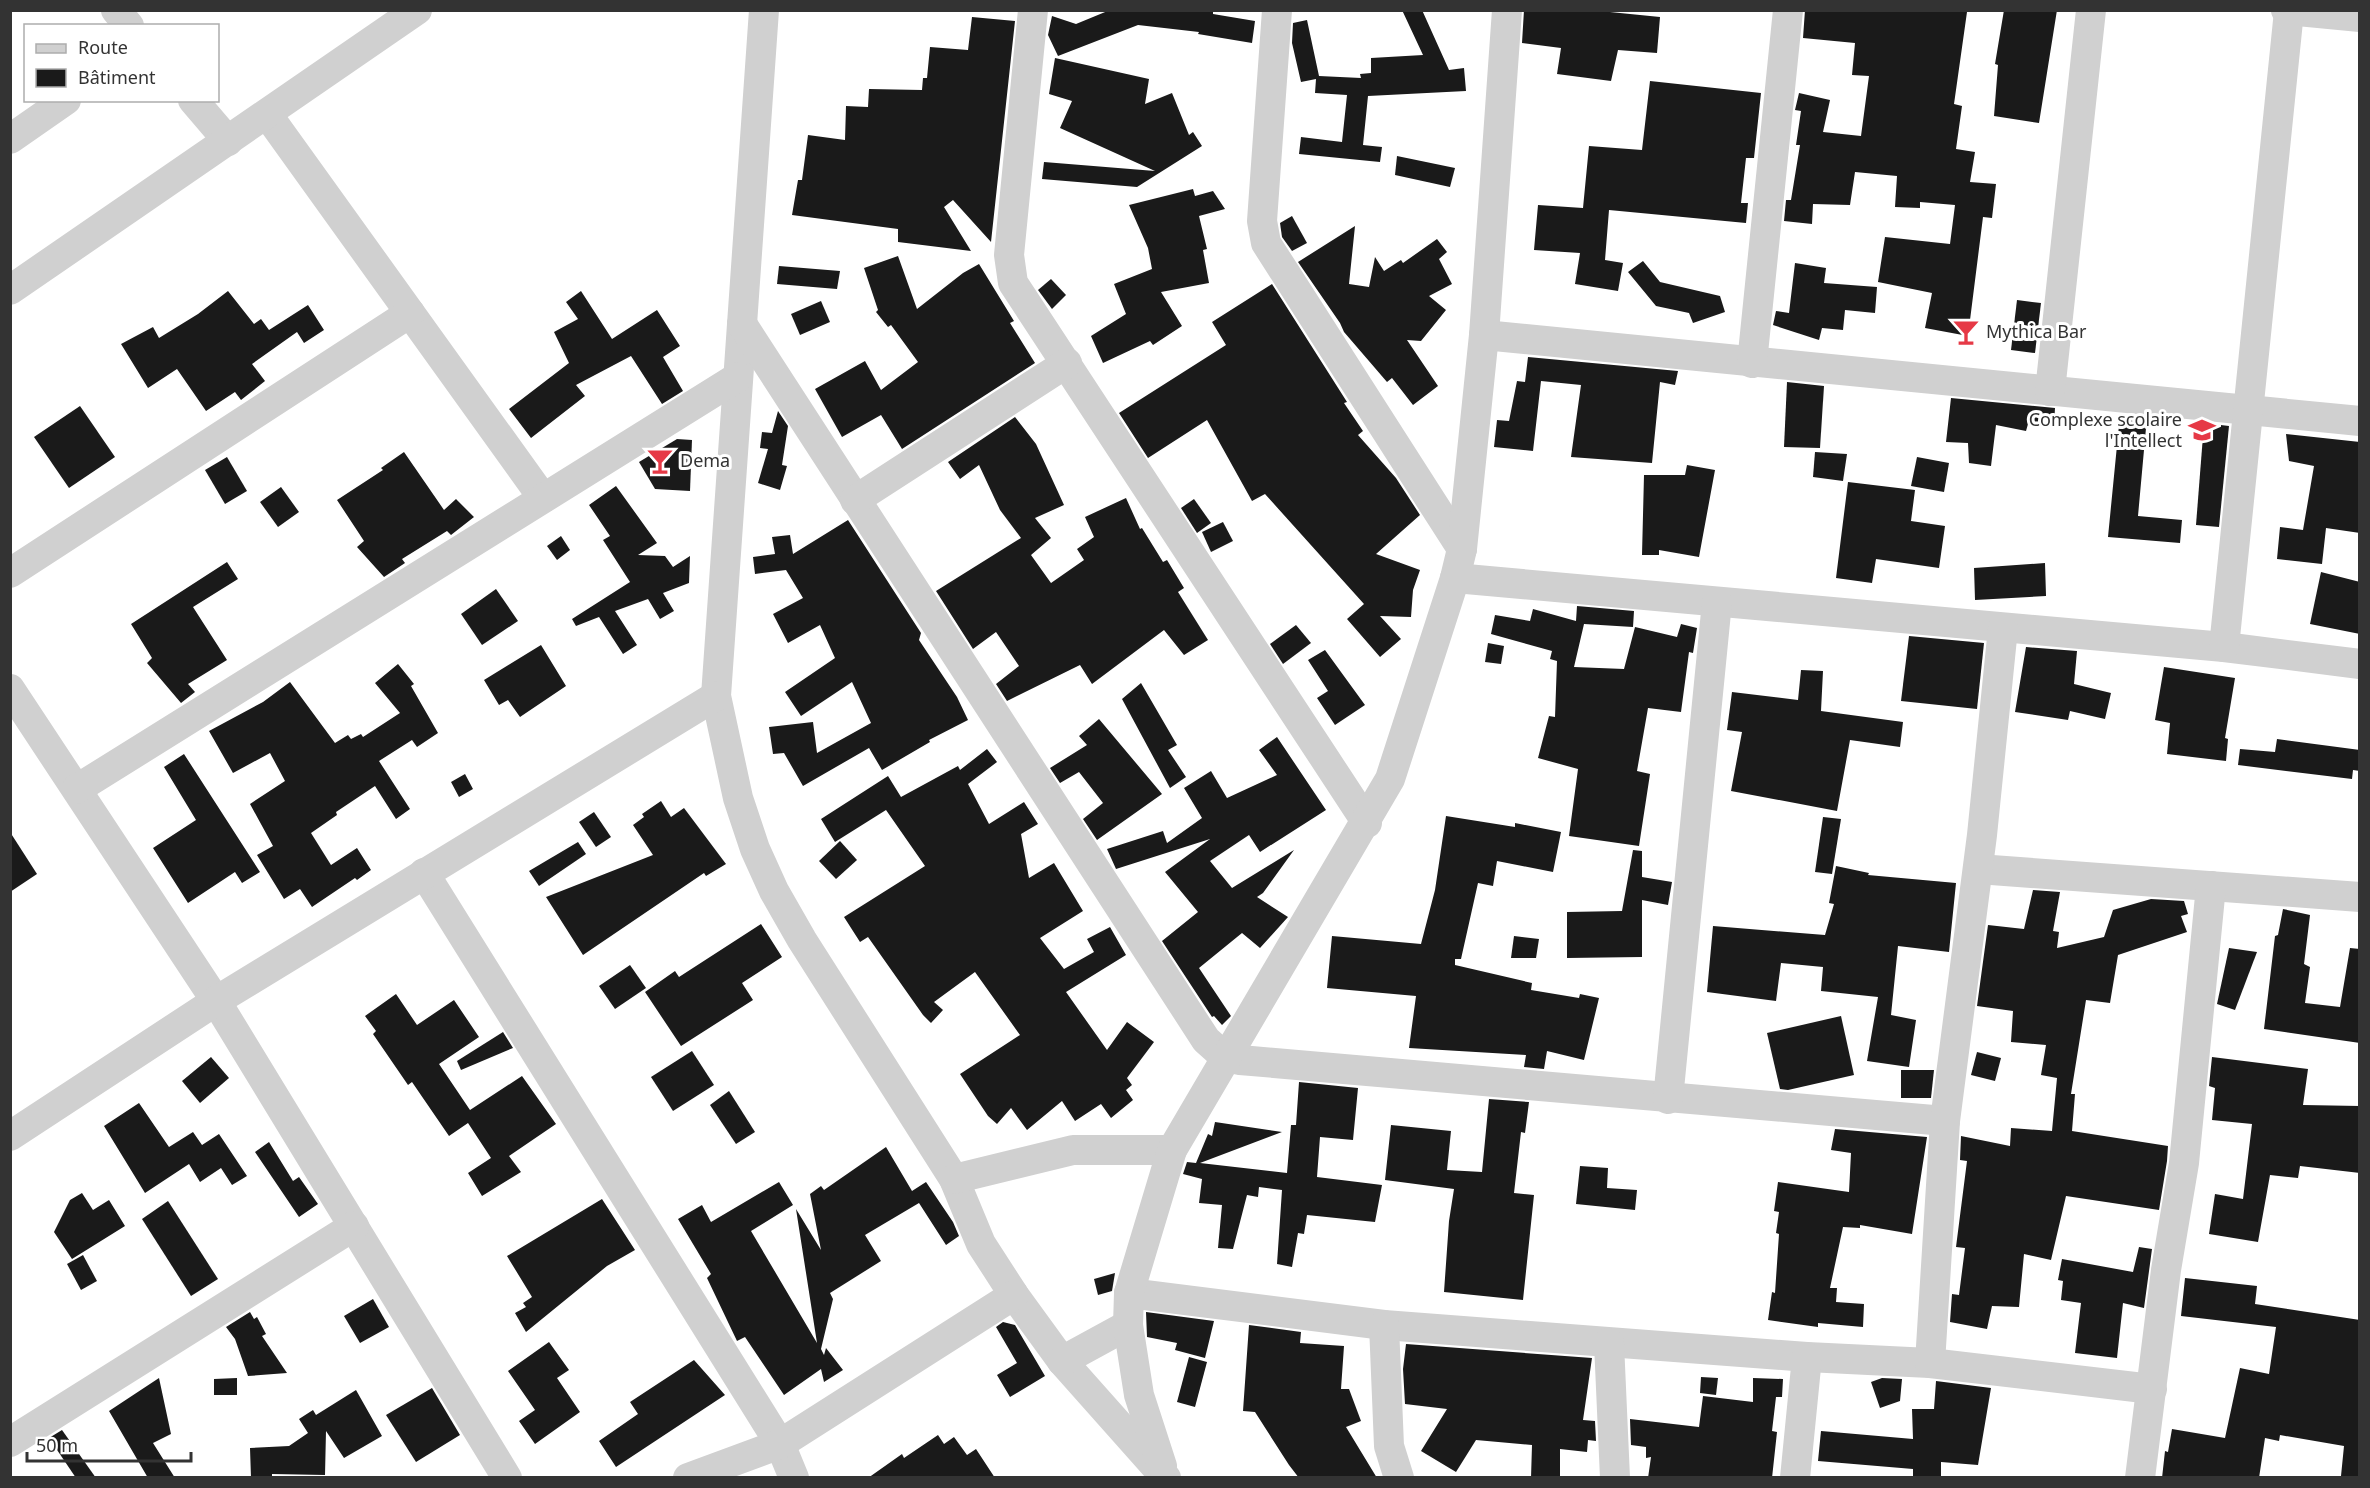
<svg xmlns="http://www.w3.org/2000/svg" width="2370" height="1488" viewBox="0 0 2370 1488" font-family="'Noto Sans',sans-serif">
<style>
.building{fill:#1a1a1a}
.lines{fill:none;stroke-linecap:round;stroke-linejoin:round}
.minor{stroke:#d0d0d0;stroke-width:30}
.labels{text-anchor:middle;stroke-width:6;stroke-linejoin:round;paint-order:stroke}
.poi-label{font-size:18px;fill:#333;stroke:#fff;text-anchor:start}
</style>
<rect width="100%" height="100%" fill="#fff"/>
<g class="building">
<path d="M1110,10H1213V14L1255,21L1252,43L1198,34L1199,32L1138,25L1058,56L1048,35L1052,16L1076,24Z"/>
<path d="M1402,10H1422L1449,70L1464,68L1466,91L1368,96L1363,145L1382,147L1380,162L1299,154L1301,137L1342,142L1347,95L1315,93L1316,79L1301,82L1292,43L1293,23L1307,20L1319,76L1361,78L1360,74L1371,73V58L1423,55Z"/>
<path d="M1524,10H1590L1660,17L1657,53L1618,50L1611,81L1557,74L1561,48L1522,43Z"/>
<path d="M1805,10L1967,12L1954,104L1962,106L1956,149L1975,152L1970,182L1996,184L1992,218L1983,217L1968,336L1925,328L1932,293L1878,282L1885,237L1950,244L1955,205L1920,202V208L1895,207L1897,176L1855,172L1850,205L1813,204L1812,224L1784,221L1786,200H1791L1800,145H1796L1801,111L1795,110L1799,93L1830,100L1823,132L1861,136L1869,76L1852,75L1855,43L1803,38Z"/>
<path d="M2004,10H2057L2039,123L1994,116L1998,65L1995,64Z"/>
<path d="M972,17L1015,21L991,242L953,200L944,207L971,251L898,242V229L792,215L798,180H802L808,135L845,140L846,106L868,107L869,89L922,90L923,78H927L930,47L968,50Z"/>
<path d="M1055,58L1149,79L1145,104L1172,93L1189,135L1193,132L1202,146L1137,187L1042,179L1044,162L1155,171L1060,128L1072,101L1049,94Z"/>
<path d="M1650,81L1761,93L1754,158H1746L1741,203H1748L1746,223L1609,210L1605,260L1623,263L1618,291L1575,284L1580,253L1534,250L1538,205L1583,208L1589,146L1642,150Z"/>
<path d="M1397,156L1455,168L1450,187L1395,175Z"/>
<path d="M1193,189L1195,196L1213,191L1225,209L1199,216L1207,249L1203,250L1209,283L1161,292L1182,326L1153,345L1150,341L1103,363L1091,336L1126,314L1114,284L1152,269L1148,248L1129,205Z"/>
<path d="M1292,216L1307,243L1292,251L1282,237L1280,223Z"/>
<path d="M1355,226L1349,284L1369,287L1375,257L1384,271L1401,260L1403,263L1437,239L1447,252L1439,259L1452,284L1429,296L1446,310L1421,341L1407,340L1438,386L1413,405L1392,378L1387,382L1344,332L1340,323L1298,262Z"/>
<path d="M898,256L917,309L963,273L979,264L1014,321L1010,323L1035,363L902,449L881,415L842,437L815,389L865,361L881,390L918,362L891,325L888,327L876,312L878,310L864,268Z"/>
<path d="M1643,261L1660,282L1720,296L1725,312L1693,323L1689,313L1656,306L1628,272Z"/>
<path d="M1795,263L1826,268L1824,283L1877,287L1875,313L1845,310L1843,330L1822,328L1819,340L1773,325L1776,311L1789,313Z"/>
<path d="M779,266L840,271L837,289L777,284Z"/>
<path d="M1051,279L1066,295L1052,309L1038,290Z"/>
<path d="M1272,284L1347,402L1344,403L1363,431L1358,435L1396,478L1420,515L1376,554L1420,570L1413,590L1411,617L1380,616L1401,639L1380,657L1347,619L1364,604L1265,494L1252,501L1207,420L1148,458L1119,413L1226,345L1212,322Z"/>
<path d="M228,291L254,324L261,319L269,330L308,305L324,330L304,343L297,332L252,364L265,381L241,400L235,392L206,411L177,369L148,388L121,344L153,327L159,338L198,314Z"/>
<path d="M581,291L612,339L657,310L680,346L663,357L683,391L662,404L631,356L576,385L585,396L531,438L509,409L569,363L554,332L578,319L566,302Z"/>
<path d="M2017,300L2041,303L2035,353L2011,350Z"/>
<path d="M821,301L830,322L800,335L791,314Z"/>
<path d="M1528,357L1678,371L1675,385L1660,382L1652,463L1571,457L1581,385L1541,381L1533,451L1494,447L1497,420L1509,421L1517,381L1525,382Z"/>
<path d="M1787,382L1824,386L1820,448L1784,447Z"/>
<path d="M1951,398L2055,408L2054,425L2028,424L2026,431L1996,425L1991,466L1969,463L1968,443L1946,442Z"/>
<path d="M80,406L115,457L69,488L34,437Z"/>
<path d="M778,411L788,426L782,465L787,466L780,490L758,483L768,449L760,448L762,432L772,433Z"/>
<path d="M2120,415L2147,417L2138,516L2182,520L2180,543L2108,537Z"/>
<path d="M1015,417L1036,444L1064,505L1035,518L1051,538L1031,555L1051,583L1084,560L1077,549L1094,537L1085,517L1126,498L1140,529L1142,528L1163,562L1167,560L1184,588L1178,592L1208,640L1184,655L1164,630L1092,684L1080,665L1007,701L996,684L1019,666L996,632L973,649L936,591L1021,538L1000,510L979,465L960,479L948,462Z"/>
<path d="M2204,423L2229,426L2219,527L2196,525Z"/>
<path d="M2286,434L2360,442V533L2326,528L2322,564L2277,559L2280,527L2303,530L2314,466L2289,461Z"/>
<path d="M677,439L692,440L690,491L655,489L639,462Z"/>
<path d="M404,452L444,510L456,499L474,517L451,535L447,531L402,559L405,563L384,577L357,547L364,541L337,500L383,470L381,468Z"/>
<path d="M1815,452L1847,454L1843,481L1813,477Z"/>
<path d="M227,457L247,491L225,504L205,470Z"/>
<path d="M1917,457L1949,463L1944,492L1911,486Z"/>
<path d="M1687,465L1715,470L1699,557L1659,550V555H1642L1644,475H1685Z"/>
<path d="M1848,482L1915,490L1911,521L1945,526L1939,568L1876,559L1872,583L1836,578Z"/>
<path d="M616,486L657,543L638,555L665,556L673,567L690,556L689,583L663,593L674,611L660,619L648,599L615,611L637,645L623,654L599,617L576,626L572,619L630,582L603,540L610,536L589,505Z"/>
<path d="M281,487L299,512L278,527L260,502Z"/>
<path d="M1194,499L1211,523L1197,533L1181,508Z"/>
<path d="M848,520L921,633L919,640L957,697L968,720L929,740L930,742L882,770L869,748L803,786L784,753L773,754L769,727L813,722L817,753L871,723L852,682L801,716L785,692L835,658L820,625L788,643L773,614L803,598L786,570L755,574L753,557L775,554L772,537L790,535L793,554Z"/>
<path d="M1223,522L1233,541L1211,552L1202,532Z"/>
<path d="M561,536L570,550L557,560L547,546Z"/>
<path d="M227,562L238,579L193,607L227,660L188,684L195,692L181,703L147,663L152,658L131,624Z"/>
<path d="M2045,563L2046,596L1975,600L1974,568Z"/>
<path d="M2321,572L2360,582V634L2310,624Z"/>
<path d="M496,589L518,621L482,645L461,614Z"/>
<path d="M1577,606L1634,611L1633,627L1584,624L1574,667L1624,669L1635,627L1677,637L1681,624L1697,628L1693,653L1689,652L1681,712L1648,708L1637,771L1650,774L1639,846L1569,836L1578,769L1538,758L1549,716L1555,717L1557,661L1550,659L1552,651L1491,634L1495,615L1530,621L1533,609L1576,621Z"/>
<path d="M1296,625L1311,643L1283,664L1270,644Z"/>
<path d="M1909,636L1984,643L1977,709L1901,701Z"/>
<path d="M1488,643L1504,646L1501,664L1485,662Z"/>
<path d="M541,645L566,686L520,717L508,700L499,705L484,680Z"/>
<path d="M2026,647L2077,651L2074,684L2111,693L2105,719L2070,711L2068,720L2015,712Z"/>
<path d="M1325,650L1365,705L1335,725L1317,698L1328,691L1308,660Z"/>
<path d="M398,664L414,684L411,686L438,733L417,747L412,740L379,761L410,809L396,819L375,786L336,812L337,815L311,833L331,865L357,848L371,870L357,880L355,878L312,907L300,889L284,899L257,855L273,846L250,804L285,781L270,753L233,773L209,731L263,702L290,682L335,743L348,735L351,739L361,734L363,737L400,713L375,683Z"/>
<path d="M2164,667L2235,678L2225,738L2228,739L2226,761L2167,754L2170,723L2155,720Z"/>
<path d="M1801,670L1823,671L1821,711L1903,722L1900,747L1850,740L1837,811L1731,791L1742,732L1727,730L1732,692L1798,700Z"/>
<path d="M1141,683L1177,745L1168,750L1186,777L1170,788L1122,699Z"/>
<path d="M1099,719L1162,794L1097,840L1083,819L1103,803L1079,772L1060,783L1050,768L1087,745L1079,736Z"/>
<path d="M1277,737L1326,810L1260,852L1249,835L1210,861L1232,888L1294,850L1263,893L1257,897L1288,917L1260,948L1242,933L1199,968L1231,1016L1222,1025L1214,1016L1212,1017L1162,941L1198,912L1165,872L1210,839L1116,869L1107,849L1163,831L1167,843L1202,818L1184,788L1211,771L1227,798L1277,775L1259,750Z"/>
<path d="M2277,739L2360,750V771L2353,770L2352,779L2238,765L2240,749L2275,752Z"/>
<path d="M987,749L997,762L968,784L989,824L1024,802L1038,824L1021,834L1029,878L1054,863L1083,911L1040,938L1064,969L1094,952L1087,939L1110,927L1126,955L1066,992L1107,1050L1127,1022L1154,1042L1127,1078L1132,1085L1126,1090L1133,1100L1111,1118L1101,1104L1075,1121L1062,1101L1027,1130L1011,1108L997,1124L988,1116L960,1074L1020,1035L975,972L934,1002L943,1010L931,1023L923,1015L868,937L860,942L844,917L925,866L886,810L835,842L821,819L888,776L901,797L958,766L960,770Z"/>
<path d="M184,754L260,872L242,883L235,872L188,903L153,848L196,820L164,767Z"/>
<path d="M465,774L473,789L459,797L451,782Z"/>
<path d="M661,801L671,817L684,808L726,864L706,876L704,873L583,955L546,897L653,855L633,825L644,817L642,814Z"/>
<path d="M594,812L611,837L596,847L579,822Z"/>
<path d="M1446,816L1515,827V823L1561,832L1553,872L1497,861L1493,886L1478,883L1461,959H1455V965L1532,983L1531,990L1579,998L1580,994L1599,998L1584,1060L1547,1051L1544,1069L1524,1067L1526,1055L1409,1048L1416,996L1327,988L1332,936L1421,944L1435,890Z"/>
<path d="M1823,817L1841,819L1832,874L1815,872Z"/>
<path d="M10,832L37,874L10,892Z"/>
<path d="M840,841L857,860L836,879L819,861Z"/>
<path d="M578,842L586,854L539,886L529,871Z"/>
<path d="M1633,850L1642,851V877L1672,882L1668,905L1642,900V957L1567,958V912L1622,911Z"/>
<path d="M1836,866L1869,873L1868,875L1956,883L1949,952L1898,946L1891,1015L1916,1020L1909,1067L1867,1061L1878,997L1821,991L1823,967L1781,963L1776,1001L1707,992L1713,926L1825,935L1834,904L1829,903Z"/>
<path d="M2033,890L2060,892L2053,931L2059,932L2057,948L2104,937L2113,910L2151,899L2184,901L2188,914L2181,916L2187,932L2118,955L2110,1003L2086,1000L2071,1094H2075L2072,1131L2168,1146L2167,1161L2159,1210L2066,1196L2051,1260L2024,1254L2019,1307L1992,1306L1987,1329L1950,1322L1952,1294L1959,1295L1965,1248L1956,1247L1967,1161L1960,1160L1961,1136L2010,1146L2011,1128L2052,1131L2057,1078L2041,1075L2046,1045L2011,1042L2013,1011L1977,1006L1988,925L2024,929Z"/>
<path d="M2283,909L2310,915L2304,964L2310,967L2305,1003L2340,1007L2350,948L2360,949V1043L2264,1029L2275,936L2278,935Z"/>
<path d="M761,924L782,957L742,983L753,1000L681,1046L645,992L675,971L679,977Z"/>
<path d="M1514,936L1539,939L1536,958H1511Z"/>
<path d="M2229,948L2257,952L2235,1010L2217,1004Z"/>
<path d="M630,965L646,988L615,1009L599,986Z"/>
<path d="M396,994L417,1025L454,1000L479,1037L439,1064L470,1110L522,1076L556,1124L509,1156L521,1172L482,1196L468,1173L491,1158L468,1123L449,1136L412,1082L408,1085L373,1034L376,1031L365,1016Z"/>
<path d="M1841,1016L1854,1075L1788,1090L1780,1089L1767,1033Z"/>
<path d="M503,1032L513,1048L461,1070L457,1061Z"/>
<path d="M692,1051L714,1085L673,1111L651,1077Z"/>
<path d="M1977,1052L2001,1058L1995,1081L1971,1075Z"/>
<path d="M211,1057L229,1078L200,1103L182,1081Z"/>
<path d="M2212,1057L2308,1069L2303,1105L2360,1106V1173L2300,1166L2298,1178L2270,1175L2258,1242L2209,1234L2215,1194L2243,1199L2252,1124L2212,1120L2215,1088L2209,1086Z"/>
<path d="M1901,1070H1934L1931,1098H1901Z"/>
<path d="M1299,1082L1358,1088L1353,1140L1320,1137L1317,1177L1382,1185L1375,1222L1307,1215L1304,1234L1298,1233L1292,1267L1277,1264L1282,1190L1259,1187L1258,1197L1247,1195L1233,1249L1218,1248L1222,1205L1199,1203L1202,1179L1183,1174L1187,1162L1196,1163L1208,1134L1212,1136L1215,1122L1282,1132L1200,1163L1287,1173L1291,1125H1296Z"/>
<path d="M729,1091L755,1132L736,1144L710,1105Z"/>
<path d="M1489,1099L1529,1102L1525,1133L1521,1132L1514,1193L1534,1195L1523,1300L1444,1292L1449,1221L1454,1189L1385,1180L1391,1125L1451,1131L1447,1170L1482,1172Z"/>
<path d="M139,1103L169,1147L193,1132L202,1145L219,1134L247,1176L232,1185L221,1168L200,1182L189,1164L145,1193L104,1126Z"/>
<path d="M1835,1129L1927,1137L1912,1234L1860,1225V1228L1843,1227L1830,1288H1837L1836,1302L1864,1304L1863,1327L1818,1323V1327L1768,1320L1772,1292L1775,1293L1779,1234L1776,1233L1779,1212L1774,1211L1778,1182L1849,1192L1851,1153L1831,1150Z"/>
<path d="M269,1142L293,1181L299,1177L318,1204L299,1217L255,1152Z"/>
<path d="M886,1147L912,1191L926,1182L953,1222L959,1236L946,1245L919,1203L865,1235L881,1261L830,1293L833,1299L821,1349L824,1355L826,1348L843,1370L824,1382L821,1369L784,1395L745,1337L737,1341L707,1278L711,1274L678,1219L702,1205L711,1222L779,1182L793,1205L751,1231L817,1343L796,1209L821,1250L810,1194L821,1186L824,1190Z"/>
<path d="M1580,1166L1608,1168L1607,1188L1637,1190L1635,1210L1576,1204Z"/>
<path d="M82,1193L93,1210L109,1200L125,1226L72,1259L54,1232L70,1200Z"/>
<path d="M602,1199L635,1250L607,1266L526,1332L515,1313L526,1307L523,1303L532,1297L507,1256Z"/>
<path d="M168,1201L218,1279L191,1296L142,1219Z"/>
<path d="M2139,1247L2152,1249L2144,1308L2123,1303L2117,1358L2075,1353L2081,1303L2061,1300L2063,1281L2058,1280L2062,1259L2133,1272Z"/>
<path d="M83,1255L97,1281L81,1290L67,1264Z"/>
<path d="M1115,1273L1112,1291L1098,1295L1094,1279Z"/>
<path d="M2185,1278L2257,1286L2255,1304L2360,1320V1478L2341,1476L2344,1446L2280,1435L2279,1441L2265,1438L2259,1478H2162L2165,1451L2168,1452L2172,1429L2225,1438L2240,1368L2269,1374L2276,1327L2181,1316Z"/>
<path d="M373,1299L389,1327L360,1343L344,1316Z"/>
<path d="M250,1312L254,1319L257,1317L266,1334L262,1336L287,1373L248,1376L235,1339L226,1327Z"/>
<path d="M1146,1312L1214,1321L1205,1358L1175,1350L1177,1343L1147,1337Z"/>
<path d="M1003,1322L1015,1325L1045,1376L1010,1397L997,1375L1017,1363L996,1327Z"/>
<path d="M1249,1325L1301,1332L1300,1343L1344,1346L1341,1389H1349L1361,1421L1346,1427L1377,1478H1299L1289,1465L1255,1412L1243,1411Z"/>
<path d="M549,1342L569,1370L557,1378L580,1412L535,1444L519,1421L535,1410L508,1371Z"/>
<path d="M1406,1344L1592,1358L1583,1420L1595,1421L1596,1441L1588,1440L1587,1452L1560,1449V1478H1531L1532,1445L1476,1440L1456,1472L1421,1451L1447,1409L1405,1404L1403,1369Z"/>
<path d="M1189,1357L1207,1362L1195,1407L1177,1402Z"/>
<path d="M694,1360L725,1395L616,1467L599,1441L638,1414L630,1402Z"/>
<path d="M1701,1377L1718,1378L1716,1395L1700,1393Z"/>
<path d="M159,1378L171,1434L153,1443L175,1478H148L109,1411Z"/>
<path d="M237,1378V1395H214V1379Z"/>
<path d="M1753,1378L1783,1379L1782,1397H1776L1772,1431L1777,1432L1772,1478H1648L1651,1457L1646,1458V1447L1631,1445L1630,1419L1699,1427L1703,1396L1753,1402Z"/>
<path d="M1882,1378L1902,1379L1900,1401L1880,1408L1871,1382Z"/>
<path d="M1936,1381L1991,1388L1978,1465L1941,1462V1478H1913V1469L1818,1461L1821,1431L1913,1439L1912,1409H1934Z"/>
<path d="M432,1388L460,1435L416,1462L386,1415Z"/>
<path d="M356,1390L382,1436L344,1458L326,1431L325,1475L272,1474V1478H251L250,1448L289,1446L308,1433L299,1419L313,1410L316,1415Z"/>
<path d="M62,1430L96,1478H76L49,1438Z"/>
<path d="M938,1435L944,1444L954,1437L967,1455L976,1449L995,1478H868L902,1454L904,1458Z"/>
</g>
<g class="lines">
<g class="minor">
<path d="M116,10L129,26"/>
<path d="M764,10L716,696L738,798L755,849L774,891L802,940L954,1179L981,1244L1014,1295L1062,1361L1166,1478"/>
<path d="M1033,10L1009,255L1013,283L1367,823"/>
<path d="M1277,10L1262,221L1266,243L1462,549"/>
<path d="M2286,10L2360,17"/>
<path d="M193,100L228,141"/>
<path d="M267,114L543,498"/>
<path d="M10,139L66,100"/>
<path d="M10,290L417,10"/>
<path d="M742,324L1206,1040L1225,1057L1240,1060L1945,1121"/>
<path d="M1484,335L2360,421"/>
<path d="M1752,363L1788,10"/>
<path d="M2050,391L2091,10"/>
<path d="M855,500L1067,363"/>
<path d="M10,573L410,313"/>
<path d="M1455,578L2224,647L2360,664"/>
<path d="M2224,647L2289,11"/>
<path d="M10,689L216,1001L507,1478"/>
<path d="M77,789L738,377"/>
<path d="M1978,869L2360,897"/>
<path d="M424,873L780,1444L794,1478"/>
<path d="M1668,1099L1717,602"/>
<path d="M10,1136L216,1001L716,696"/>
<path d="M954,1179L1073,1150H1172"/>
<path d="M1129,1293L1384,1325L1807,1357L1930,1363L2152,1389"/>
<path d="M1384,1325L1389,1446L1399,1478"/>
<path d="M1609,1343L1615,1478"/>
<path d="M1062,1361L1128,1325"/>
<path d="M1930,1363L1945,1121L1982,835L2003,628"/>
<path d="M10,1442L354,1226"/>
<path d="M1162,1466L1139,1395L1128,1325L1129,1293L1172,1150L1390,779L1455,578L1462,549L1484,335L1507,10"/>
<path d="M688,1478L780,1444L1014,1295"/>
<path d="M1795,1478L1807,1357"/>
<path d="M2140,1478L2166,1270L2184,1163L2211,886"/>
</g>
</g>
<defs>
<symbol id="bar-bare" viewBox="-9 -9 18 18"><path d="M-6-5H6L.8 .8V4.5H3.5V6h-7V4.5H-.8V.8Z" fill="#e63946" stroke="#fff" stroke-width="2.5" paint-order="stroke"/></symbol>
<symbol id="school-bare" viewBox="-9 -9 18 18"><path d="M0-5L7-2L0 1L-7-2ZM-4 1L0 2.5L4 1V4Q0 6-4 4Z" fill="#e63946" stroke="#fff" stroke-width="2.5" paint-order="stroke"/></symbol>
</defs>
<g fill-rule="evenodd">
<use href="#bar-bare" x="1947" y="313" width="38" height="38"/>
<use href="#school-bare" x="2183" y="411" width="38" height="38"/>
<use href="#bar-bare" x="641" y="442" width="38" height="38"/>
</g>
<g class="labels">
<g class="poi-label">
<text x="1986" y="338">Mythica Bar</text>
<text x="2182" y="426" text-anchor="end">Complexe scolaire<tspan x="2182" dy="21">l'Intellect</tspan></text>
<text x="680" y="467">Dema</text>
</g>
</g>
<rect width="2370" height="1488" fill="none" stroke="#333333" stroke-width="24"/>
<rect x="24" y="24" width="195" height="78" fill="#ffffff" stroke="#adadad" stroke-width="1.5"/>
<rect x="36" y="44" width="30" height="9" fill="#d0d0d0" stroke="#adadad" stroke-width="1.5"/>
<text x="78" y="54" font-size="18" fill="#333333">Route</text>
<rect x="36" y="69" width="30" height="18" fill="#1a1a1a" stroke="#adadad" stroke-width="1.5"/>
<text x="78" y="84" font-size="18" fill="#333333">Bâtiment</text>
<path d="M27 1452v9h164v-9" fill="none" stroke="#333333" stroke-width="3"/>
<text x="36" y="1452" font-size="18" fill="#333333" stroke="#ffffff" stroke-width="4.5" paint-order="stroke">50 m</text>
</svg>
